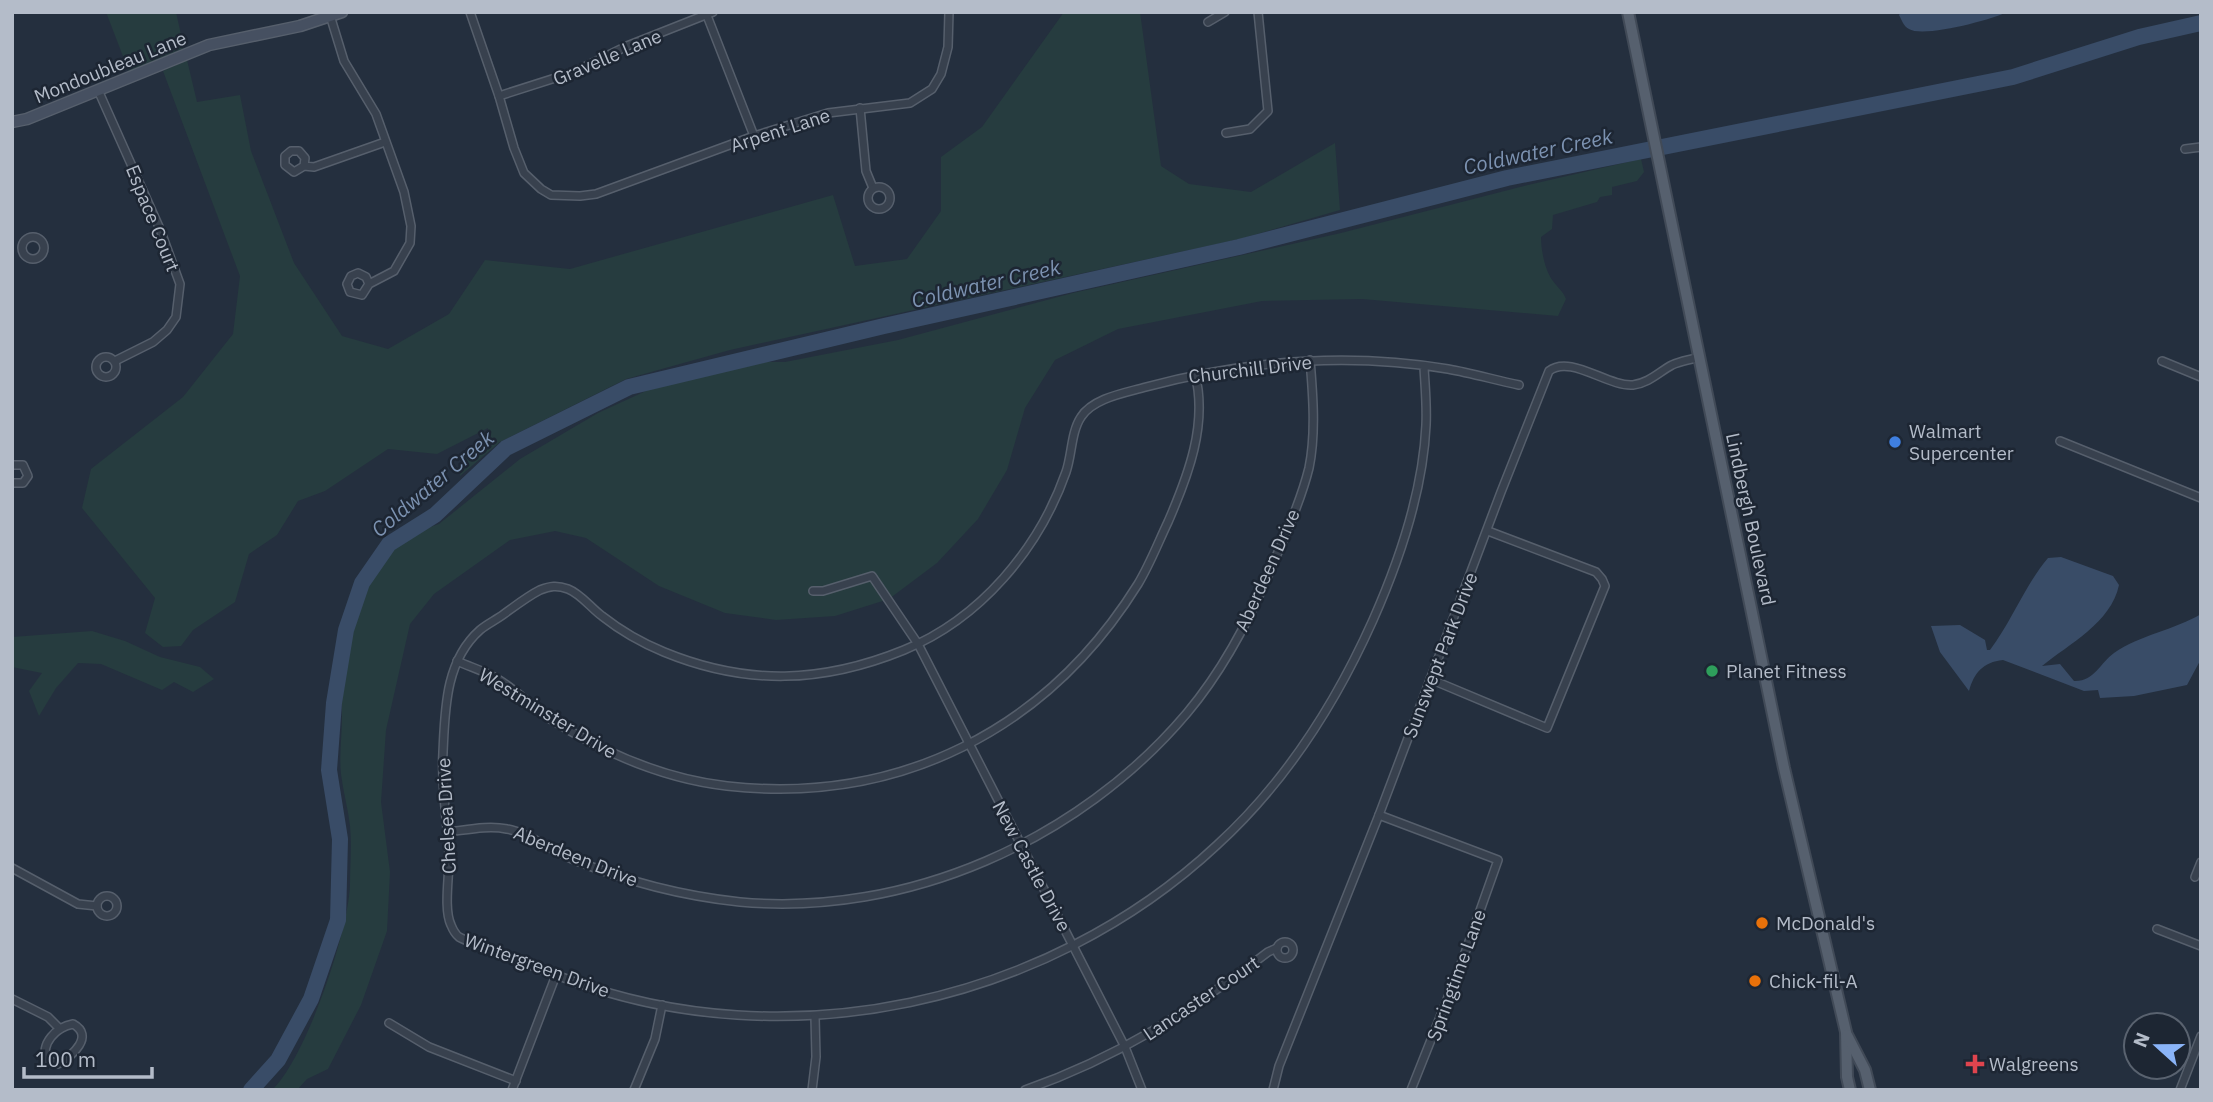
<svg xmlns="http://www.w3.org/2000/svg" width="2213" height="1102" viewBox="0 0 2213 1102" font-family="'IBM Plex Sans',sans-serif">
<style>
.green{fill:#263c3f}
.water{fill:#394c67}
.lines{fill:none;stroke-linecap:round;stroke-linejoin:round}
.river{stroke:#394c67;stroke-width:16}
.street-casing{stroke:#565f6c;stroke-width:10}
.secondary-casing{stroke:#565f6c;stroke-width:13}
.primary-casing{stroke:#414a57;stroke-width:14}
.street{stroke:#38414e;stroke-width:7}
.secondary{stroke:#465061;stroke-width:10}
.primary{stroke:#56606e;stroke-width:10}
.shop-dot{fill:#3f7fe0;stroke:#1d2633;stroke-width:2.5}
.leisure-dot{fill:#2e9e5b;stroke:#1d2633;stroke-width:2.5}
.food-dot{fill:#e8710a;stroke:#1d2633;stroke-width:2.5}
.health-dot{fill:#e0444e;stroke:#1d2633;stroke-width:2.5}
.labels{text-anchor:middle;stroke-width:5;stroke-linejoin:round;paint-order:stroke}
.street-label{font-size:19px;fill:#b4bcc9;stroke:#1d2633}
.poi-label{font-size:19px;fill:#b4bcc9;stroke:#1d2633;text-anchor:start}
.water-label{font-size:21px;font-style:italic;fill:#7c92b1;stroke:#1d2633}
</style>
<rect width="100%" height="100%" fill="#242f3e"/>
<g class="green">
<path d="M106,12H176L184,48L129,72Z"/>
<path d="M1064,12H1140L1161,166L1189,184L1251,192L1335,143L1340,210L1240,239L730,350L626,379L500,442L460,476L462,454L488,442V428L437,454L388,449L325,491L298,501L277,535L249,554L235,602L193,630L181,646L163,647L145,633L155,598L82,508L91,469L183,397L233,334L240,276L163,71L187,60L197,102L240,95L251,151L294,263L342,336L388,349L449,314L485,260L570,269L833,195L855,266L907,259L941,211V157L982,127Z"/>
<path d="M1641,159L1644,172L1637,181L1612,187V195L1600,197L1597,202L1553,215L1552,229L1541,237C1541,250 1545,271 1553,281C1558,288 1563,291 1566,299L1558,316L1362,299L1262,301L1118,329L1055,360L1025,408L1007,470L978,519L937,563L889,599L835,616L776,620L725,613L659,586L586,538L555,531L510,540L434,594L410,624L386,730L381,802L390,872L387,931L361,1005L328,1069L307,1079L297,1090H272C306,1058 349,931 350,884C350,865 352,845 350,826C348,808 343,791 341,774C339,755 342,735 342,716C343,637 353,551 439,524L520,459L598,413L648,390L758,362H785L898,340L1073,293L1341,233L1528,185Z"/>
<path d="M92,631L125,641L160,657L200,667L214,679L193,692L174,682L162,690L101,664L78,663L56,688L39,716L29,691L42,673L12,667V637Z"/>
</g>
<g class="water">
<path d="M1901,12H2007C1991,20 1923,38 1909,29C1903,26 1902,20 1899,15Z"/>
<path d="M2061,557L2113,576L2119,585C2111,623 2069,644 2042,666L2060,664L2074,681C2094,682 2100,663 2114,653C2140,635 2174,630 2201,614V659L2187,685L2134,696L2100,698L2098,690L2084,691L2003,660C1983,662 1974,673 1969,691L1940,652L1931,626L1960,625L1985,640L1987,650H1990C2012,621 2025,585 2048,558Z"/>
</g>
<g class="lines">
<path class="river" d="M251,1090L278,1060L311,999L338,920L340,839L329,770L334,703L346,630L362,583L389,544L435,515L506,448L629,387L884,326L1239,247L1507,178L2013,77L2139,37L2201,23"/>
<defs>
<g id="street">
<path d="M329,12L344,61L376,114L404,192L411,226L410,243L394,271L369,284L362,295L350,292L347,284L351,276L358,273L366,277L369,284"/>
<path d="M470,12L499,96L514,148L524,173L541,189L551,195L580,196L596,194L754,136L828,113L910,103L932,89L941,74L948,47L949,12"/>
<path d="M706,13L754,136"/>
<path d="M1208,22L1225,12"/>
<path d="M98,90L160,229L180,284L176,317L167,330L153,342L115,361"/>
<path d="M499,96L574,72L627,46L713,12"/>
<path d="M860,108L866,171L873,188"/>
<path d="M1226,133L1250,129L1268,111L1258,12"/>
<path d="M2185,149L2201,147"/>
<path d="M304,166L305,158L299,151H291L285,156V165L294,172L304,166L314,167L385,142"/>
<circle cx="879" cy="198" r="11"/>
<circle cx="33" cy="248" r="11"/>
<circle cx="106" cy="367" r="10"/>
<path d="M2162,361L2201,377"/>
<path d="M1424,367C1425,386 1427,405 1426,425C1423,492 1400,559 1373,620C1335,705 1286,782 1217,845C1047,1004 786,1061 567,979C540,969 513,959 486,948C483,947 462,939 459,937C455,934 453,930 451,925C443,908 450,873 449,853C447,819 441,787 443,752C445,710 445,661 480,630C487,624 496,620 504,614C515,606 528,596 540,590C550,586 557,585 568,589C581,594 591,608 602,616C621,631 642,643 664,652C747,686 823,683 904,650C980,619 1039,549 1066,472C1072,455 1071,432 1081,417C1093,398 1125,393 1146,387C1244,361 1346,352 1448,369C1471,373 1495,380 1519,385"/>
<path d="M2060,441L2201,498"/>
<path d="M12,465H23L28,476L23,483H12"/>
<path d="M813,591H823L872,576L918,644L1125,1047L1142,1090"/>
<path d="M457,661C470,667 484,671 496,678C517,690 534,709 555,722C607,754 665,779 727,786C899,805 1047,730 1138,584C1150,564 1158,543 1168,522C1188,476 1208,424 1195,374"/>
<path d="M1430,679L1547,728L1605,586L1602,579L1596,572L1488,531"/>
<path d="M1379,815L1498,860L1460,967L1411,1090"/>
<path d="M448,832C466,830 488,825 507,829C527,832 552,851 572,859C625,881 683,896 740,902C907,917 1079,841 1187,713C1224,669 1251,617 1273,564C1286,533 1301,500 1309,468C1316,434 1313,395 1310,360"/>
<path d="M12,868L78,904L97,906"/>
<path d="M2195,877L2201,862"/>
<circle cx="107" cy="906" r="10"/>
<path d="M2157,929L2201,946"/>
<circle cx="1285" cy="950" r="8"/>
<path d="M12,999L48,1017L60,1029"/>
<path d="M389,1023L429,1047L516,1081"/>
<path d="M73,1024C95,1036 72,1056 58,1064L47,1060C40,1044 56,1027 73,1024Z"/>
<path d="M512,1090L556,975"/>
<path d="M634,1090L655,1039L662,1005"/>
<path d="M812,1090L816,1057L815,1017"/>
<path d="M1025,1090C1117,1058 1192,1010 1268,952L1277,948"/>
<path d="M1273,1090L1279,1066L1379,815L1501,492L1549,371C1570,354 1608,387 1633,385C1649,383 1659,372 1672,365C1681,361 1690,360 1699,357"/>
<path d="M2180,1090L2201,1036"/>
</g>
<path id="secondary" d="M12,122L27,119L209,45L300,26L342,12"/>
<g id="primary">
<path d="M1628,12L1784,768L1846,1032L1847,1077L1850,1090"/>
<path d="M1847,1035L1865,1070L1870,1090"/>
</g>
</defs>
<use href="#street" class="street-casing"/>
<use href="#secondary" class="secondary-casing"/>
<use href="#primary" class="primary-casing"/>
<use href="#street" class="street"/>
<use href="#secondary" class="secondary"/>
<use href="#primary" class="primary"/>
</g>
<circle class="shop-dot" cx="1895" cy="442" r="7"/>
<circle class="leisure-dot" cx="1712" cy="671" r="7"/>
<g class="food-dot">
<circle cx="1762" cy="923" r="7"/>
<circle cx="1755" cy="981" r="7"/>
</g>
<path class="health-dot" d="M1971.5 1053.5h7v7h7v7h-7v7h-7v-7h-7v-7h7z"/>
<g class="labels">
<g class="street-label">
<text transform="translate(607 57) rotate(-23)" y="7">Gravelle Lane</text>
<text transform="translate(110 67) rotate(-22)" y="7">Mondoubleau Lane</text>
<text transform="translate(780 130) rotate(-18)" y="7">Arpent Lane</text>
<text transform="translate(153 218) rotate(68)" y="7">Espace Court</text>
<text transform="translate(1250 369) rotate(-7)" y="7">Churchill Drive</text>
<text transform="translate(1751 519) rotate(78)" y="7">Lindbergh Boulevard</text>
<text transform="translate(1267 570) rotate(-66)" y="7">Aberdeen Drive</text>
<text transform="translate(1440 655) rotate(-69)" y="7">Sunswept Park Drive</text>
<text transform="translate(548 713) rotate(31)" y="7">Westminster Drive</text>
<text transform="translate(446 816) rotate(-93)" y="7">Chelsea Drive</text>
<text transform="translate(576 856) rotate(22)" y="7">Aberdeen Drive</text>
<text transform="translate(1032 866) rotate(62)" y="7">New Castle Drive</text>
<text transform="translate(537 965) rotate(20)" y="7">Wintergreen Drive</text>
<text transform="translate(1456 975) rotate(-70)" y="7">Springtime Lane</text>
<text transform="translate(1201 998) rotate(-34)" y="7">Lancaster Court</text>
</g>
<g class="poi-label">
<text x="1909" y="438">Walmart<tspan x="1909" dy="22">Supercenter</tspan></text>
<text x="1726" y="678">Planet Fitness</text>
<text x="1776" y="930">McDonald's</text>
<text x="1769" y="988">Chick-fil-A</text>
<text x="1989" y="1071">Walgreens</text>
</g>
<g class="water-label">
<text transform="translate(1538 152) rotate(-12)" y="7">Coldwater Creek</text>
<text transform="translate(986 284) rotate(-13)" y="7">Coldwater Creek</text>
<text transform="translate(433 484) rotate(-40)" y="7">Coldwater Creek</text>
</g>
</g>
<rect width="2213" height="1102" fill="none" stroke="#b4bcc9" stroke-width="28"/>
<g transform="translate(2157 1046) rotate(291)"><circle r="33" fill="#1d2633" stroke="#59626f" stroke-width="2"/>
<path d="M0-5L12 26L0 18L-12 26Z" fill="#8ab4f8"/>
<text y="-10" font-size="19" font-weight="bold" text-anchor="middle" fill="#b4bcc9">N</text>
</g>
<path d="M24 1067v10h128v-10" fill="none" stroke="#b4bcc9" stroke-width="3.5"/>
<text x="35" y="1067" font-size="21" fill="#b4bcc9" stroke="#1d2633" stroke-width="5" paint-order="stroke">100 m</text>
</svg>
